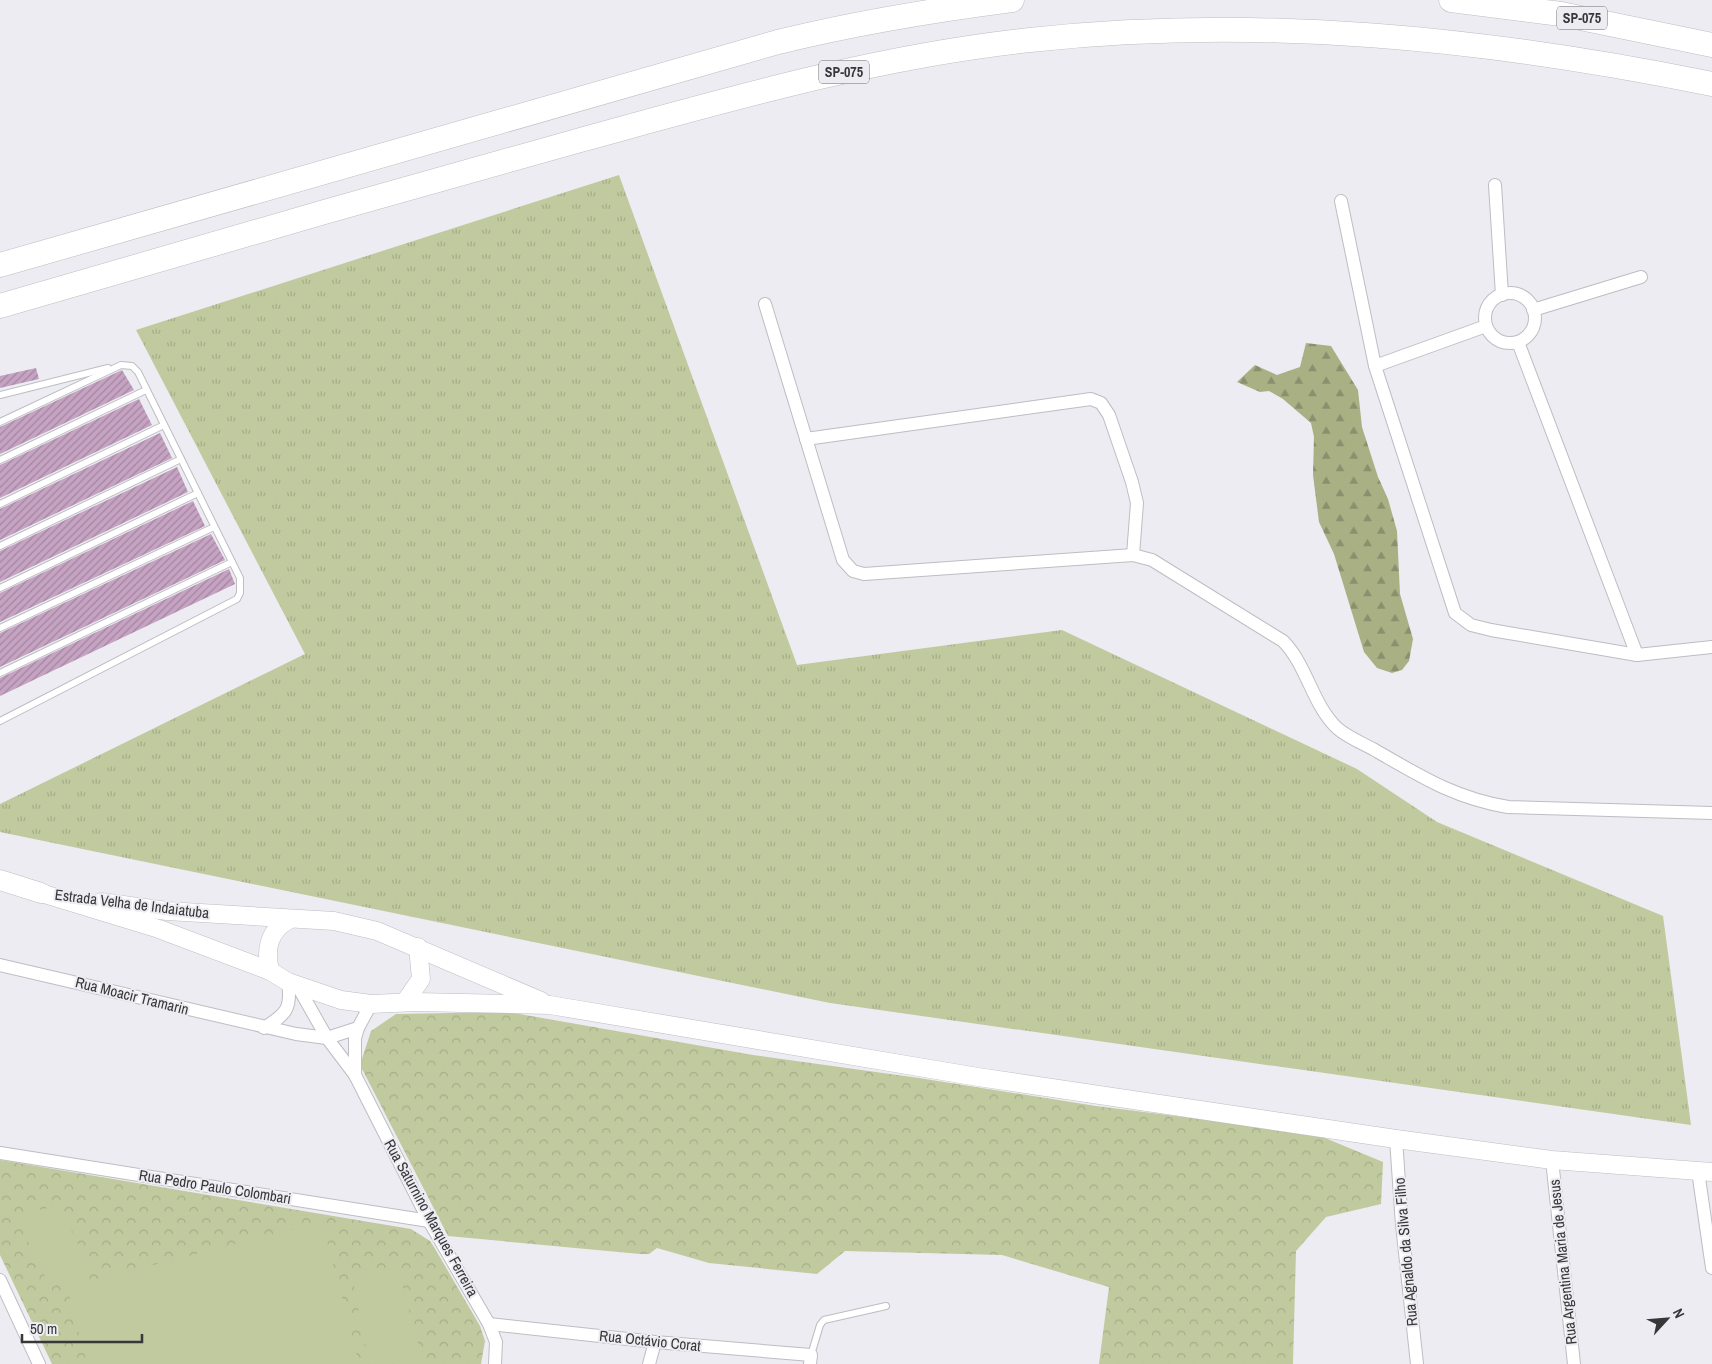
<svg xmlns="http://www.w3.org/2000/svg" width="1712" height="1364" viewBox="0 0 1712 1364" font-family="'Archivo Narrow',sans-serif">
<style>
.grass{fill:url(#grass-tufts)}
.forest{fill:url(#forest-firs)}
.park{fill:url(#park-crowns)}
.pitch{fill:#c1c99e}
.building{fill:url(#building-hatch)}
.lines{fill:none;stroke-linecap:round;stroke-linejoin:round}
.lane-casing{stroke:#bdbdc2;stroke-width:8}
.street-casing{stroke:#bdbdc2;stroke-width:14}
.secondary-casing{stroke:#bdbdc2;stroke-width:19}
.primary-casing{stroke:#bdbdc2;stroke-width:21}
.highway-casing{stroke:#bdbdc2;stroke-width:25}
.lane{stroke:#fff;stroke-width:6}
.street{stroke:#fff;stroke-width:12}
.secondary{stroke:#fff;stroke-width:18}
.primary{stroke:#fff;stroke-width:20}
.highway{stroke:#fff;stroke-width:24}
.labels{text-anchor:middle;stroke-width:4;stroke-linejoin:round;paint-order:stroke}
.shield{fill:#ececf2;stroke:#6d6d70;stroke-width:1}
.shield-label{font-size:14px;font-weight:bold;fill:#373739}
.street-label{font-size:15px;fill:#373739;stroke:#ececf2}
</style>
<defs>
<pattern id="grass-tufts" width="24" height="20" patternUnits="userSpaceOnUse" patternTransform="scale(1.25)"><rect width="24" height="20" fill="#c1c99e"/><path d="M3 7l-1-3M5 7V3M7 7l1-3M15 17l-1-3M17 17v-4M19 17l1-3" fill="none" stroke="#a6ad89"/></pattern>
<pattern id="forest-firs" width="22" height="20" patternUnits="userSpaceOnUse" patternTransform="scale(1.25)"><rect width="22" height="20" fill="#a8b084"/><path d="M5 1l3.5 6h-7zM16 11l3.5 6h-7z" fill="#8a906d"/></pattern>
<pattern id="park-crowns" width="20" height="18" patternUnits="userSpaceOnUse" patternTransform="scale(1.25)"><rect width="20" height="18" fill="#c1c99e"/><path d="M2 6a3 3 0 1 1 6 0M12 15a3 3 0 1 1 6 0" fill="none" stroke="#a6ad89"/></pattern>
<pattern id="building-hatch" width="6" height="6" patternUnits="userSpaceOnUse" patternTransform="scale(1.25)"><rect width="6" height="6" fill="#c6a3c3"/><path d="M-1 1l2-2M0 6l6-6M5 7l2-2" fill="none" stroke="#a2869f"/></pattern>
</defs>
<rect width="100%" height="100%" fill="#ececf2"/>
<path class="grass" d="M619,175L797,665L1062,630L1357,769L1437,822L1663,916L1691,1125L830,1003L0,832V804L305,654L136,330Z"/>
<path class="forest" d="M1306,343L1331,346L1358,390L1362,427L1378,477L1388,499L1397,531L1400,594L1413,639L1409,661L1402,670L1392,673L1377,668L1364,652L1334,554L1319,522L1313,475L1314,437L1311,423L1283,399L1269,391L1260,392L1237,382L1255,365L1277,375L1300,367Z"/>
<g class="park">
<path d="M508,1012L753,1055L919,1078L1096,1106L1313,1133L1383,1162L1381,1204L1326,1217L1296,1251L1293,1364H1099L1109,1287L1002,1255L845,1251L817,1274L709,1263L657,1248L649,1254H640L448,1236L360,1065L371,1031L396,1014Z"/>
<path d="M0,1160L411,1229L430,1241L434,1247L480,1326L485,1341L481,1364H52L0,1255Z"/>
</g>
<g class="pitch">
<path d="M60,1206L92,1274L50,1287L15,1214Z"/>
<path d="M322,1222L359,1364H87L67,1287Z"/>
<path d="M398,1269L423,1362L369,1364L351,1270Z"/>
</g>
<g class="building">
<path d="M36,368L39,379L0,388V376Z"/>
<path d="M122,370L134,390L0,454V427Z"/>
<path d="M139,399L152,425L0,498V465Z"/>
<path d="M160,433L172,458L0,540V509Z"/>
<path d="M177,467L188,492L0,582V551Z"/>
<path d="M193,501L205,526L0,622V593Z"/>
<path d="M211,534L225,560L0,667V633Z"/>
<path d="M229,569L235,584L0,696V678Z"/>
</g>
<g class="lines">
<defs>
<g id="lane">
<path d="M0,395L108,368"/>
<path d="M0,422L121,365L132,366L138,372L240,578V593L237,599L0,721"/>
<path d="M0,460L146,390"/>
<path d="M0,504L164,425"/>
<path d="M0,546L181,459"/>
<path d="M0,588L198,493"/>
<path d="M0,628L214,527"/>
<path d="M0,673L232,562"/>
<path d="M811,1355L820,1325L824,1320L886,1306"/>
</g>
<g id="street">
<path d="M1495,185L1502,295"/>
<path d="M1341,201L1375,366L1455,613L1471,625L1491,630L1637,655L1712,647"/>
<circle cx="1510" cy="318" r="25"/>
<path d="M765,304L843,560L853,571L864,574L1133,555L1152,560L1283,641C1307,665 1312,704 1337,728C1347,737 1362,743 1373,749C1420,776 1454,798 1508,807L1712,813"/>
<path d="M1533,310L1641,277"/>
<path d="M1518,342L1637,655"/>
<path d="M1375,366L1486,326"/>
<path d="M806,439L1091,399L1101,403L1109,415L1132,482L1137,503L1133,555"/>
<path d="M0,965L296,1034L327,1038L358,1028L371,1004"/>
<path d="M297,985L327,1038L355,1075L429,1221L489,1324L496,1342L495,1364"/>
<path d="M264,1028C286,1014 292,1009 288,982"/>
<path d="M355,1075V1038L358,1028"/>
<path d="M1396,1139L1402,1225L1417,1364"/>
<path d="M0,1153L429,1221"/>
<path d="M1552,1160L1574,1364"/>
<path d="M1698,1171L1712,1268"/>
<path d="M0,1280L39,1364"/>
<path d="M489,1324L655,1342L811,1355L810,1364"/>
<path d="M649,1364L655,1342"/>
</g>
<g id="secondary">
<path d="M41,893L159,929L270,971L288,982L341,1000L371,1004L416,1002L550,1005L978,1077L1396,1139L1552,1160L1712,1172"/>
<path d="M101,902L167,911L334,921L377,931L541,1001"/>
<path d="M270,971C265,949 268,931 290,919"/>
<path d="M405,1002L421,979L418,947"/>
</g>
<path id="primary" d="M0,880L41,893"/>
<g id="highway">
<path d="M1451,0L1561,14L1712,45"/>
<path d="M0,265L778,42C855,23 934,10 1012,0"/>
<path d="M0,306C194,249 389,193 584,139C730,99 878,56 1030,40C1261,15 1485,38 1712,84"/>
</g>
</defs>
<use href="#lane" class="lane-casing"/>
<use href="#street" class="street-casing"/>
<use href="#secondary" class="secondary-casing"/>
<use href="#primary" class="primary-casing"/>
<use href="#highway" class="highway-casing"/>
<use href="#lane" class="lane"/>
<use href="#street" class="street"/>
<use href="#secondary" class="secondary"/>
<use href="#primary" class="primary"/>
<use href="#highway" class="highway"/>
</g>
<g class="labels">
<g class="shield">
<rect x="1557" y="6.5" width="50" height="23" rx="4"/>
<rect x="819" y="60.5" width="50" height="23" rx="4"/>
</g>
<g class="shield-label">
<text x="1582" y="23">SP-075</text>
<text x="844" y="77">SP-075</text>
</g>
<g class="street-label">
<text transform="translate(132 904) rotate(7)" y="5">Estrada Velha de Indaiatuba</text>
<text transform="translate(132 996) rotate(14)" y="5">Rua Moacir Tramarin</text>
<text transform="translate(215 1187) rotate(9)" y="5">Rua Pedro Paulo Colombari</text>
<text transform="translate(431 1218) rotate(61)" y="5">Rua Saturnino Marques Ferreira</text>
<text transform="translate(1406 1252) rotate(-95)" y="5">Rua Agnaldo da Silva Filho</text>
<text transform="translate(1563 1262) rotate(-96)" y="5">Rua Argentina Maria de Jesus</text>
<text transform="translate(650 1341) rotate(6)" y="5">Rua Octávio Corat</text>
</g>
</g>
<g transform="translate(1667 1319) rotate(64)" stroke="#ececf2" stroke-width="4" paint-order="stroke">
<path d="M0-4L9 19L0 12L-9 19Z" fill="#373739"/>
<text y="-8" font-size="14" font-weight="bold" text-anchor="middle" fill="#373739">N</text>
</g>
<path d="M22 1334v8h120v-8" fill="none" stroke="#373739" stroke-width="2.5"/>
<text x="30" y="1334" font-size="15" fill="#373739" stroke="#ececf2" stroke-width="4" paint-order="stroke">50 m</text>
</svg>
